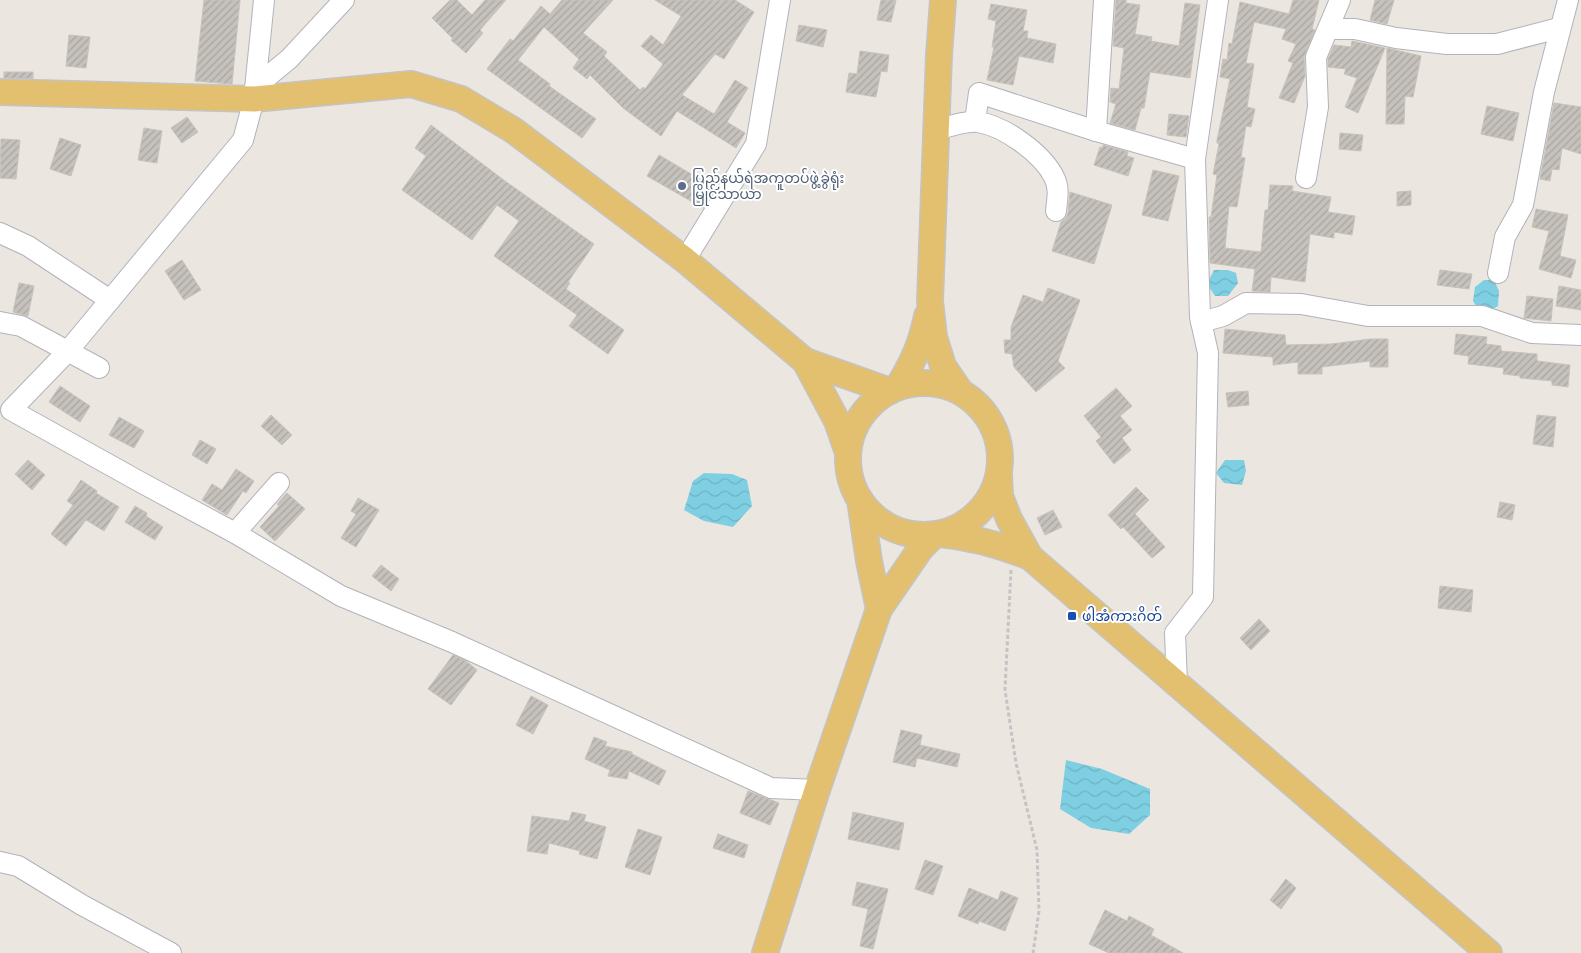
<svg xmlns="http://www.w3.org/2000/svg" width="1581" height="953" viewBox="0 0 1581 953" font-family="'PT Sans','Noto Sans Myanmar',sans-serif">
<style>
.water{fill:url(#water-waves)}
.building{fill:url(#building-hatch);stroke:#c8c2ba}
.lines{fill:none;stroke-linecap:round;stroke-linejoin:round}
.minor-casing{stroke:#b1b3bb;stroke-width:22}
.major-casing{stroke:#c4c4c4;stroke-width:28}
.path{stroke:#c4c4c4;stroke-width:3;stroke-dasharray:4 2.5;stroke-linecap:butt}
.minor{stroke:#fff;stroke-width:20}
.major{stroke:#e3c06f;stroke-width:25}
.service-dot{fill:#5c6f8a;stroke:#fff;stroke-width:2}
.transit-dot{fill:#1a4fb4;stroke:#fff;stroke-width:2}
.labels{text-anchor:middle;stroke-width:4;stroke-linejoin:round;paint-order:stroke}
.service-label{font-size:14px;fill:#4e5e75;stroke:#fff;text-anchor:start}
.transit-label{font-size:14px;fill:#164399;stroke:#fff;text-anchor:start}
</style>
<defs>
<pattern id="water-waves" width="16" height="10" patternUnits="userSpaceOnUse" patternTransform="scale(1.25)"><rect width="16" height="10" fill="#7fcfe3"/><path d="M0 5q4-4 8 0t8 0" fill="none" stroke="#6eb2c3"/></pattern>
<pattern id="building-hatch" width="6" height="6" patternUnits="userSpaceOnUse" patternTransform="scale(1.25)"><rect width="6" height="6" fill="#c5c1bc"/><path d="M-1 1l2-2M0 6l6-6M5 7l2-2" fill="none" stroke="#a9a6a2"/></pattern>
</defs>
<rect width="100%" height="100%" fill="#ece6e0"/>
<g class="water">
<path d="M1214,270H1228L1236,273L1238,283L1228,296H1215L1207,284Z"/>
<path d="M1484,280H1494L1499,291L1498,306L1491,310L1480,312L1473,301L1475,287Z"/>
<path d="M1225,460H1244L1246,471L1242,485L1224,483L1216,473Z"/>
<path d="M704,473L732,474L747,480L752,506L733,527L704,521L684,510L693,481Z"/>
<path d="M1066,760L1102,769L1150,789V815L1129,834L1091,828L1060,809Z"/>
</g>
<g class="building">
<path d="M204,0H240L232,84L195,81Z"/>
<path d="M450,0H457L472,15L485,0H506L480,30L483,33L466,53L451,40L453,39L432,18Z"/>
<path d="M562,0H613L583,33L607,52L604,56L640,90L643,87L645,89L663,64L641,46L651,35L663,45L681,16L655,0H735L754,12L724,59L715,54L682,95L714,114L735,80L748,88L727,122L745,133L736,148L677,111L661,136L623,108L590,75L587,79L573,68L579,59L544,27L518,60L550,84L549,86L596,119L582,138L487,69L510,39L513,41L541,6L550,14Z"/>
<path d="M881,0H896L891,22L877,20Z"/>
<path d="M1116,0H1126V3L1140,5L1135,34L1152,37L1151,41L1179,46L1185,3L1200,5L1190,78L1150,72L1144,108H1141L1135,130L1110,123L1116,104L1110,102L1111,88L1119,89L1124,48L1113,46Z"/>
<path d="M1293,0H1319L1312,29L1315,30L1304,57L1305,76L1294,103L1279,98L1293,63L1288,61L1296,44L1282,39L1286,29L1254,22L1246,63L1254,64L1247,107L1255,109L1251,127L1246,126L1241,157L1245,158L1237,207L1229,206L1225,248L1261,252L1265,210H1268L1270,185L1293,186L1292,191L1331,197L1328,212L1355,216L1352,235L1334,232V238L1310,234L1305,282L1271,277L1270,292L1252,291L1255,269L1210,263L1209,217H1211L1217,175L1213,174L1219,144L1217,143V140L1230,79L1220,77L1223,59L1227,60L1229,43L1232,44L1240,2L1289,14Z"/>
<path d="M1375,0H1394L1387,24L1370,20Z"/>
<path d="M991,4L1027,10L1023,31H1028L1027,38L1056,44L1053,63L1019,56L1013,85L987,80L994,47H992L996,21L988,19Z"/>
<path d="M799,25L827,30L823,47L796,41Z"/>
<path d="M69,35L90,37L86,68L66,66Z"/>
<path d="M1352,41L1385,48L1358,113L1345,107L1357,78L1344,74L1346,69L1328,67V59L1334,45L1351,47Z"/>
<path d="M1387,48L1421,56L1413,97L1405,96L1404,124H1386Z"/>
<path d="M860,51L889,55L887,72L881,71L876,97L846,92L849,73L857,74Z"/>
<path d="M4,72H33V79L4,78Z"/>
<path d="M1554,103L1581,107V154L1562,148L1559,170L1552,169L1550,181L1540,179Z"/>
<path d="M1487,106L1519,113L1513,141L1481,134Z"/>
<path d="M1169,114L1189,116L1186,137L1167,135Z"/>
<path d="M187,117L198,132L182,143L171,128Z"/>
<path d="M431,125L505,181L594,244L568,282L570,283L566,289L624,330L608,354L569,326L577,315L494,256L519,221L497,205L472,240L402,190L426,156L415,148Z"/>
<path d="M144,128L162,131L157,163L138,160Z"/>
<path d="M1340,133L1363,135L1361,151L1339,149Z"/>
<path d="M60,138L81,145L71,176L50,169Z"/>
<path d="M1,139L20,140L16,179L0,178Z"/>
<path d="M1103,145L1128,152L1127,156L1134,158L1128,176L1094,165L1100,147L1102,148Z"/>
<path d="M659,155L715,188L703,208L647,176Z"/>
<path d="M1153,170L1179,176L1168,221L1142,215Z"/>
<path d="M1411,191V205L1397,206V192Z"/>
<path d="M1070,192L1112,205L1094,264L1052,251L1061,222L1066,218L1068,213Z"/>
<path d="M1536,209L1568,215L1560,256L1576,260L1571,278L1539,269L1549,231L1532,227Z"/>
<path d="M182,260L201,290L184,300L165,271Z"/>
<path d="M1440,270L1472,274L1469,289L1437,285Z"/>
<path d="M19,283L34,286L28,316L13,312Z"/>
<path d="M1559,286L1581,290V310L1556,306Z"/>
<path d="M1048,288L1080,300L1058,361L1065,368L1036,392L1014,367L1012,354L1005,353L1004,340H1011V327L1023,295L1043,302Z"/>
<path d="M1527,296L1553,299L1551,321L1524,318Z"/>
<path d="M1225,329L1285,335L1286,345L1331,344L1370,339H1388V367H1370V361L1322,367V374H1298V362L1273,365V357L1223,353Z"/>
<path d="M1456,334L1487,337L1486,344L1501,346V351L1537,354V361L1570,365L1568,387L1552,385V381L1520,378V376L1503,374L1504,368L1468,364L1469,356L1454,354Z"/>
<path d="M60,386L90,406L80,422L49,402Z"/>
<path d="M1116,388L1132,406L1120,416L1132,430L1122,438L1131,450L1114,464L1096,441L1101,437L1084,416Z"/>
<path d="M1248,391L1249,405L1228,407L1226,393Z"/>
<path d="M271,415L292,435L282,445L261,426Z"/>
<path d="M1537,415L1556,417L1553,447L1533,444Z"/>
<path d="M119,417L144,431L134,448L109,435Z"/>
<path d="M200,440L216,449L207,464L192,455Z"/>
<path d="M28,460L45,475L32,490L15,474Z"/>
<path d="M236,469L254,481L246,493L243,491L227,515L202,500L212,484L222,490Z"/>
<path d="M81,480L97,491L96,493L119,507L104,531L86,520L66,546L51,534L73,505L67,501Z"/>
<path d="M1136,487L1149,500L1135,514L1165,547L1152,558L1123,527L1121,529L1108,515Z"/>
<path d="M287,493L305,509L275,541L260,527L279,506L277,504Z"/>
<path d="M358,498L379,510L356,547L341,538L356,514L351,511Z"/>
<path d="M1500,502L1515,505L1512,520L1497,517Z"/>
<path d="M135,506L147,513L146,516L163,527L155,540L125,522Z"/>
<path d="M1053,510L1062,527L1045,535L1037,518Z"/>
<path d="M381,565L399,579L391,591L372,576Z"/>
<path d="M1440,586L1473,590L1471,612L1438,608Z"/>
<path d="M1259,619L1270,631L1251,650L1240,638Z"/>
<path d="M453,655L466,661L477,670L451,705L428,689Z"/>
<path d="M531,696L548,705L533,734L516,725Z"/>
<path d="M901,730L922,735L920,745L960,754L957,767L917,758L915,767L893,762Z"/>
<path d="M594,737L607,742L605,746L632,752V754L666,771L659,785L629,771L627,779L608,776L610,770L585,759Z"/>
<path d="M748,791L779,803L770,825L740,813Z"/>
<path d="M572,812L586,815L584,821L606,827L597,859L579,854L580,851L549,843L547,854L527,851L532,816L569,821Z"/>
<path d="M853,812L904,823L899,850L848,839Z"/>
<path d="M638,829L662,837L650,875L625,867Z"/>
<path d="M718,834L748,845L744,858L713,848Z"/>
<path d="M925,860L943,866L933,895L915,889Z"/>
<path d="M1286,879L1296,888L1281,909L1270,900Z"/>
<path d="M857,882L888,889L873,949L860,946L868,909L852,905Z"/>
<path d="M969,888L998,900L1001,891L1018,898L1005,931L979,921L978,924L958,916Z"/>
<path d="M1105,910L1127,921L1129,916L1154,929L1151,935L1183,953H1109L1089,944Z"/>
</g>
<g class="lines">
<defs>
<g id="minor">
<path d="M264,0L254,99L243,140L67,352L11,410L142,483L235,533L341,596L452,642L771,788L817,790"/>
<path d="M1328,29H1355L1396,38L1447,44H1497L1559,28"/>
<path d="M255,87L289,59L344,0"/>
<path d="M975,121L979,93L1096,131L1195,159"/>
<path d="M936,130C947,127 967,120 978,122C1004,126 1042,153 1054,177C1060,188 1057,200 1056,211"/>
<path d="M1096,131L1104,0"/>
<path d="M1306,178L1318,107L1316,57L1340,0"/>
<path d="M0,233L28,246L110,300"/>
<path d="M685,260L756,144L780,0"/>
<path d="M1498,273L1505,237L1523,205L1544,92L1568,0"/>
<path d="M0,322L21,326L99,368"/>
<path d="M1201,322L1223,316L1246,303L1301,304L1368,316H1482L1532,333L1581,335"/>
<path d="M235,533L279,483"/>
<path d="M1177,684L1175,633L1203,597L1208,353L1200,317L1195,159L1218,0"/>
<path d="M0,862L18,866L82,905L171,953"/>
</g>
<g id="major">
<path d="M943,0L939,55L930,301L934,337L943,366L960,391"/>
<path d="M0,92L254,99L411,84L461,99L513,130L685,260L805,361L890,391"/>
<path d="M805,361L837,421L848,453"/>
<circle cx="924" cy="459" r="76"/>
<path d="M898,387C913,362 921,345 927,316"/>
<path d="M999,474L1000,496L1009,519L1030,557"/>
<path d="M860,500L869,561L879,609"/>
<path d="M940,534C973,537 1000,545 1030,557L1489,953"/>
<path d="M765,953L817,790L879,609L921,548L934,535"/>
</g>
</defs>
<use href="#minor" class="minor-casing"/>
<use href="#major" class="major-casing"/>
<path class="path" d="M1011,570L1005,690L1016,763L1037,850L1039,911L1033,953"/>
<use href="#minor" class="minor"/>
<use href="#major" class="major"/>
</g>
<circle class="service-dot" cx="682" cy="186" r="5"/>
<rect class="transit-dot" x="1067" y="611" width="10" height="10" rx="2.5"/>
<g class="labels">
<g class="service-label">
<text x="692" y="183">ပြည်နယ်ရဲအကူတပ်ဖွဲ့ခွဲရုံး<tspan x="692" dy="16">မြိုင်သာယာ</tspan></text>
</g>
<g class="transit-label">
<text x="1082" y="621">ဖါအံကားဂိတ်</text>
</g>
</g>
</svg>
